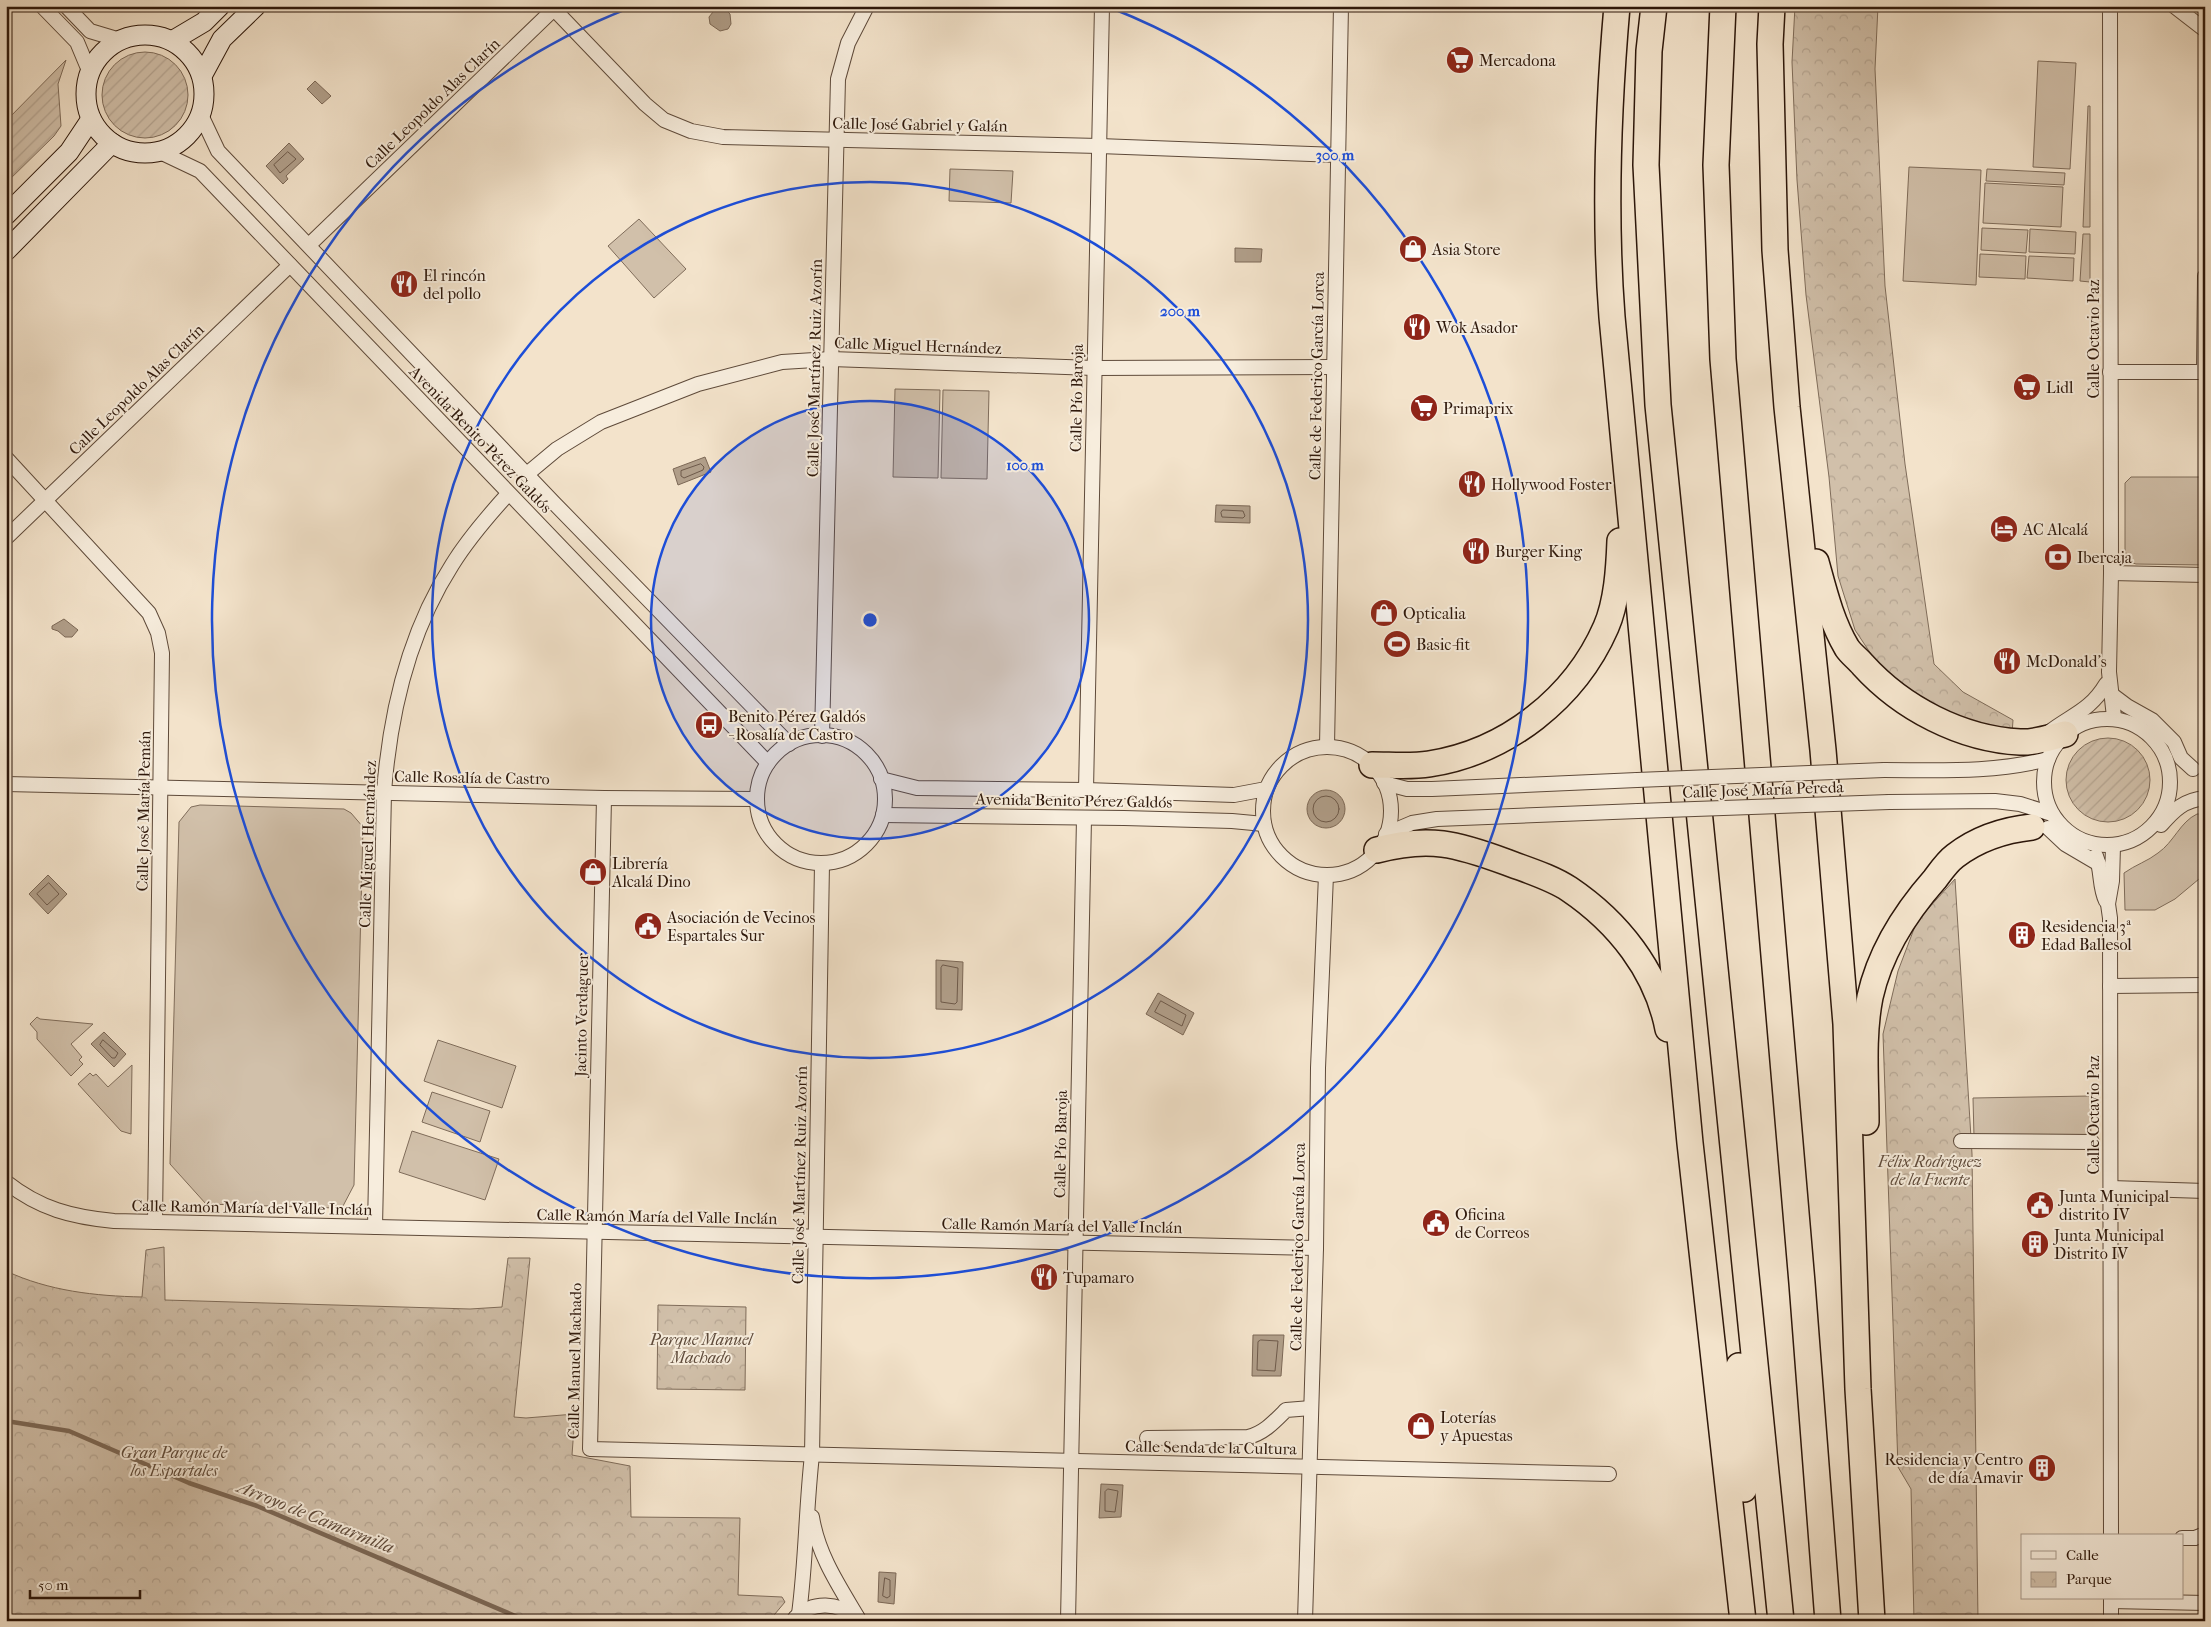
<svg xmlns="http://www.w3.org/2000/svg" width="2211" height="1627" viewBox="0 0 2211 1627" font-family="'IM FELL French Canon',serif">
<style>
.grass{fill:#d1c0aa;stroke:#7f6c5a}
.park{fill:url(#park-crowns);stroke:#7f6c5a}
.garden{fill:url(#garden-furrows);stroke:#7f6c5a}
.water{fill:#b09e89;stroke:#7c6856}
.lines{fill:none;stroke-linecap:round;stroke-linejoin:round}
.shore{stroke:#6e5a4a;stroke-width:1}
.stream{stroke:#7c6856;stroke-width:4.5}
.street-casing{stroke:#5e4a3a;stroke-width:16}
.secondary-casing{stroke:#2d170a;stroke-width:21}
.highway-casing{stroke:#2d170a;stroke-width:28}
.street{stroke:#f7eddd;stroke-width:14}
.secondary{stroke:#f7eddd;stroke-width:19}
.highway{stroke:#f3e3cb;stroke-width:25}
.street-bridge-casing{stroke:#5e4a3a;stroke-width:16;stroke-linecap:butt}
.street-bridge{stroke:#f7eddd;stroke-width:14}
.ring{fill:none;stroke:#1d4ed8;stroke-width:2.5}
.labels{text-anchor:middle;stroke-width:4;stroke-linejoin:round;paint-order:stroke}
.poi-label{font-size:16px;fill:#2d170a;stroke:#f7eddd;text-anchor:start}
.street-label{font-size:16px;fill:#2d170a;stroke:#f7eddd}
.park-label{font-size:16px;font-style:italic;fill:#5e4a3a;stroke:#f7eddd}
.water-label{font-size:18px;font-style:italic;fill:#614d3d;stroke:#f7eddd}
.centre{fill:#1d4ed8;stroke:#f7eddd;stroke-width:2.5}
.ring-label{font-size:15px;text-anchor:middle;font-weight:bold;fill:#1d4ed8;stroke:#f7eddd;stroke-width:4;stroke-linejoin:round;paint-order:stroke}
</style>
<defs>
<pattern id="park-crowns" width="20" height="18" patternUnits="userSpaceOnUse" patternTransform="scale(1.25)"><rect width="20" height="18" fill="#d1c0aa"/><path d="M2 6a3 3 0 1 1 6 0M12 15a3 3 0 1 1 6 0" fill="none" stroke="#b4a491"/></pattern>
<pattern id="garden-furrows" width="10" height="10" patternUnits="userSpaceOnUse" patternTransform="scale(1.25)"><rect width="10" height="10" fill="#d1c0aa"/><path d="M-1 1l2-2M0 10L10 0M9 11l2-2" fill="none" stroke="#b4a491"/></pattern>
</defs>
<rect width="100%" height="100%" fill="#f3e3cb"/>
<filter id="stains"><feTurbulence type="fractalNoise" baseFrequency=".004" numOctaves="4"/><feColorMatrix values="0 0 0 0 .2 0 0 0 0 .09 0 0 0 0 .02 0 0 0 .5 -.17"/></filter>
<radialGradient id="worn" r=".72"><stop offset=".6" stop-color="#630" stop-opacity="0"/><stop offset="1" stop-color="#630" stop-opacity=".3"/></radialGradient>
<g class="grass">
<path d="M2038,61L2076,63L2070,169L2033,167Z"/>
<path d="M2088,106H2090V227H2083Z"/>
<path d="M1909,167L1981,170L1976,285L1903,281Z"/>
<path d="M950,169L1013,171L1011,203L949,201Z"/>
<path d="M1987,169L2065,173L2064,185L1986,181Z"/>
<path d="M1985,183L2063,187L2061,227L1983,223Z"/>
<path d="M639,219L686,269L654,298L608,246Z"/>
<path d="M1982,228L2028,230L2026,253L1981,250Z"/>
<path d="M2030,229L2076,232L2075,254L2029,252Z"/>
<path d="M2083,234H2090V282L2080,281Z"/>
<path d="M1980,254L2026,256L2025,279L1979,277Z"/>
<path d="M2029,256L2074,258L2073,281L2027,278Z"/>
<path d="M895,389L940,390L938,478L893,477Z"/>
<path d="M943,390L989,391L987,479L941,478Z"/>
<path d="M2131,477H2205V565L2136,564L2130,562L2125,551V483Z"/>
<path d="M200,805L344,809L351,813L363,827L354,1185L343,1206L336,1208L206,1204L170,1164L179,822L191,807Z"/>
<path d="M2197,814H2205V874L2175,899L2155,910H2125L2124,873C2135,865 2148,861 2158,853C2174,842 2180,822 2197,814Z"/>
<path d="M37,1017L40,1019L93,1024L71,1044L82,1057L79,1060L83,1064L71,1076L37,1039V1032L30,1024Z"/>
<path d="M438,1040L516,1066L502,1108L424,1081Z"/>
<path d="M132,1065L131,1134L121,1131L78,1084L90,1073L93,1076L96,1074L108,1087Z"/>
<path d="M432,1092L490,1111L480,1142L422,1122Z"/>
<path d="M2090,1096L2091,1138L1974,1137L1973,1098Z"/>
<path d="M412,1131L499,1159L485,1200L399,1172Z"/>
</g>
<g class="park">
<path d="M1795,6H1878L1875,69L1885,286L1905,464L1934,664L1963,692L2013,720L2012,734L1941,713L1885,675L1855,630L1838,576L1829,477L1806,295L1797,180L1792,62Z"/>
<path d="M1955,879L1972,1154L1978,1621H1914L1911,1489L1898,1467L1883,1034L1898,971L1917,921Z"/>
<path d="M164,1247L165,1300L470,1309L502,1307L508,1258H530L514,1417L526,1418L575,1414L572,1455L630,1466L631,1517L740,1518L738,1595L782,1597L785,1602L769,1621H6V1271C49,1291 95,1296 142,1297L146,1250Z"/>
<path d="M658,1305L746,1307L745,1390L657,1389Z"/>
</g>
<g class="garden">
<circle cx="145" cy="95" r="43"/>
<path d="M66,60L58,84L61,126L54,136L6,183V121Z"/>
<circle cx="2108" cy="780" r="42"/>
</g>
<g class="water">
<path d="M713,6H722L730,14L731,24L728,29L720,31L710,24L709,17L713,12Z"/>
<path d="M315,81L331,96L322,104L307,89Z"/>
<path d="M289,143L304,159L286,176L288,179L283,184L266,166Z"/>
<path d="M1235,248L1262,249L1261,262H1235Z"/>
<path d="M705,457L711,472L678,485L673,469Z"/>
<path d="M1216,505L1250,506V523L1215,522Z"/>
<path d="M64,619L78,630L72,637H65L58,631L52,629V626Z"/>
<circle cx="1326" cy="809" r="19"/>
<path d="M48,875L67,894L48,914L29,894Z"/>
<path d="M936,960L963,962L962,1010L936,1009Z"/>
<path d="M1158,993L1194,1013L1183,1035L1146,1014Z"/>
<path d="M104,1032L126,1054L114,1067L91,1044Z"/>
<path d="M1253,1335H1284L1281,1376H1252Z"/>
<path d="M1101,1484L1123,1485L1121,1517L1099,1518Z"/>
<path d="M879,1572L896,1573L894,1604L878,1602Z"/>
</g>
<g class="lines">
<g class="shore">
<path d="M288,152L296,159L280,173L274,165Z"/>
<path d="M701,464L704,467L703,470L684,478L681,476V471Z"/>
<path d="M1223,510L1243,511L1245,516L1243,518L1222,517L1221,513Z"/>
<circle cx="1326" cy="809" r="13"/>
<path d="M49,883L59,894L47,905L37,894Z"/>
<path d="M943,965L958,968L957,1002L955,1004L941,1002V968Z"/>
<path d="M1161,1001L1186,1015L1182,1026L1155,1012Z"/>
<path d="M103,1040L118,1053L115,1058H112L100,1045Z"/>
<path d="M1261,1340L1278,1341L1275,1371L1257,1370L1258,1342Z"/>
<path d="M1108,1489L1118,1491L1115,1512L1105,1511V1492Z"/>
<path d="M885,1578L890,1580V1596L887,1598L883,1596Z"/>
</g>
<path class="stream" d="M6,1421L69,1431L189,1483L257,1506L527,1621"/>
<defs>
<g id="street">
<path d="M42,6L77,42L90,73"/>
<path d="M66,6L90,31L120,40"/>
<path d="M551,6L645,104L664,120L691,131L723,137L1099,146L1338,155"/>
<path d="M2110,6L2111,573L2109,672L2114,717"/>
<path d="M2174,6L2205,30"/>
<path d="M201,115L218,151L554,503L789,744"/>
<path d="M160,152L200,171L768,763"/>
<path d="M309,245L557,6"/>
<path d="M2110,372H2205"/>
<path d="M2204,372L2205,276"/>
<path d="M6,458L149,613L158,633L162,653L155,1222"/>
<path d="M527,474L557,449L601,422L698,384L782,362L831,359L1094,368L1334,367"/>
<path d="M6,538L290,265"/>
<path d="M2111,573L2205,575"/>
<path d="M2111,694L2127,706L2152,720L2174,742L2181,758L2193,769"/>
<circle cx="2107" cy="782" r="63"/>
<path d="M2048,733C2071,715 2090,711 2106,684"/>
<circle cx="821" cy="799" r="64"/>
<path d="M822,736L838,79L848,43L867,6"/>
<path d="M1327,746L1341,6"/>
<circle cx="1327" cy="811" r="64"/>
<path d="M1884,770C1940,770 1994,773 2048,759"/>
<path d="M881,779L917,788L1086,790L1234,795L1266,789"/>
<path d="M1384,783L1407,789H1432L1637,780"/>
<path d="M6,784L604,798L756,799"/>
<path d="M1086,790L1102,6"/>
<path d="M604,798L590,1449L1609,1474"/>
<path d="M1889,802L1995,801L2020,804L2052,814"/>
<path d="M883,815L1124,818L1232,821L1264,824"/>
<path d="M2161,825C2174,810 2184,800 2205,798"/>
<path d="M2048,828L2065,844L2099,864"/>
<path d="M1386,834L1412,823L1437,819L1638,811"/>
<path d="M2096,856C2102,871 2099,887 2106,901"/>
<path d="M2110,986L2205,985"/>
<path d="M1961,1141L2092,1142"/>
<path d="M6,1182C40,1209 72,1217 114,1221L1316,1248"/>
<path d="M2111,1188L2205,1191"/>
<path d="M375,1227L384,792C390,713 409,632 452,565C468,539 488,516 508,494"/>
<path d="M1147,1438L1248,1437C1264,1433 1274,1422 1286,1410L1311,1408"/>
<path d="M812,1517C818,1555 839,1586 858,1618"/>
<path d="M2111,1536L2110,918L2108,904L2112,881L2113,846"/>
<path d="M2182,1538H2195L2205,1534"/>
<path d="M2111,1598V1621"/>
<path d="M2111,1601L2205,1603"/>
<path d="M799,1614C806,1561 806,1508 812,1455L822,864"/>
<path d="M795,1618C813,1600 838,1603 857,1617"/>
<path d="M1068,1621L1084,818"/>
<path d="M1305,1621L1316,1248L1318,1068L1326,875"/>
</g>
<g id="secondary">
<circle cx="145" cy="94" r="59"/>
<path d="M172,41L204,22L220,6"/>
<path d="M202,76L222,39L256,6"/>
<path d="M6,215L69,152L91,119"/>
<path d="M6,251L112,143"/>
</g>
<g id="highway">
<path d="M1617,6C1608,109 1604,214 1612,317L1690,1143L1743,1621"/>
<path d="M1654,6L1649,51L1646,165L1658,405L1781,1621"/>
<path d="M1723,6L1716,165L1723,359L1802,1283L1828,1621"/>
<path d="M1772,6L1770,44L1775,250L1787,407L1823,750L1846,1024L1858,1389L1872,1621"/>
<path d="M1816,562C1824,591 1831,621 1847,648C1851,654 1858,659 1863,665C1902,708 1961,739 2020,742C2035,743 2051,737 2065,734"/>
<path d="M1372,765C1391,765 1411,767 1429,764C1507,752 1575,698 1606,627C1617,602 1619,568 1620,541"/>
<path d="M1377,850C1429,836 1457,844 1506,862C1527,870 1551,877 1569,889C1618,922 1657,971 1668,1029"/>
<path d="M1866,1122C1866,1081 1862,1037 1870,997C1880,952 1905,913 1935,879C1941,871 1947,862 1955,856C1977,839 2004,830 2032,827"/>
<path d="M1739,1366L1744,1489"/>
</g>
</defs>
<use href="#street" class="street-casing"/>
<use href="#secondary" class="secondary-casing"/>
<use href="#highway" class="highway-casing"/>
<use href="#street" class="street"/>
<use href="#secondary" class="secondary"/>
<use href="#highway" class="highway"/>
<defs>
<g id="street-bridge">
<path d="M1637,780L1884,770"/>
<path d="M1638,811L1889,802"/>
</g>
</defs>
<use href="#street-bridge" class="street-bridge-casing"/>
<use href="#street-bridge" class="street-bridge"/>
</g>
<circle cx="870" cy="620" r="219" fill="#1d4ed8" fill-opacity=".12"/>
<g class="ring">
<circle cx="870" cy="620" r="219"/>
<circle cx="870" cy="620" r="438"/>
<path d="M1111 8A658 658 0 1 1 629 8"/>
</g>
<defs>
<symbol id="supermarket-disc" viewBox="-11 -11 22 22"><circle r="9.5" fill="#8f2418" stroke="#f7eddd"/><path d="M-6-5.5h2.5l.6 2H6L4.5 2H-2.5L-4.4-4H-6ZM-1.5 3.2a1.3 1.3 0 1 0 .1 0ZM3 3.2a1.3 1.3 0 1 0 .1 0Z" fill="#fff"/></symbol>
<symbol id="shop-disc" viewBox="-11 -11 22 22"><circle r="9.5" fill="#8f2418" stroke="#f7eddd"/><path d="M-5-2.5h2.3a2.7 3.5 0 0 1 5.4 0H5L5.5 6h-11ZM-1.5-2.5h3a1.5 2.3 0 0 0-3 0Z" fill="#fff"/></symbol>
<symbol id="restaurant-disc" viewBox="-11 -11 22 22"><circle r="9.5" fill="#8f2418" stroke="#f7eddd"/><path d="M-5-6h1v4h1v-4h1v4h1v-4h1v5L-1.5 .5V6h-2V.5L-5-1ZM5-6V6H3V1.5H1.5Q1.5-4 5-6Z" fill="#fff"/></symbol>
<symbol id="hotel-disc" viewBox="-11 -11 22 22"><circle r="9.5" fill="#8f2418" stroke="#f7eddd"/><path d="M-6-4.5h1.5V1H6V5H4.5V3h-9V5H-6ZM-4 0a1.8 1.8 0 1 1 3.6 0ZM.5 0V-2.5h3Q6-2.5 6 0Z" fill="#fff"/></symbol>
<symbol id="bank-disc" viewBox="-11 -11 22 22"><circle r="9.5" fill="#8f2418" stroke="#f7eddd"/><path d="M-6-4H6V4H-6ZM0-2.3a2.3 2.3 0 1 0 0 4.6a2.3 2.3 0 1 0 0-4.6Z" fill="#fff"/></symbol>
<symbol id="stadium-disc" viewBox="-11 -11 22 22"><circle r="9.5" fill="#8f2418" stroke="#f7eddd"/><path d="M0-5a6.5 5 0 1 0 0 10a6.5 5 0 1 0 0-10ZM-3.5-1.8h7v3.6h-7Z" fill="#fff"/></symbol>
<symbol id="bus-disc" viewBox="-11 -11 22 22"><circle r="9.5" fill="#8f2418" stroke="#f7eddd"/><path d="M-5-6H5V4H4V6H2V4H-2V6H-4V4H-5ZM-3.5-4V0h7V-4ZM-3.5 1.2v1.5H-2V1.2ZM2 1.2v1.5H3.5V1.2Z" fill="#fff"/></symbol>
<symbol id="civic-disc" viewBox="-11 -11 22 22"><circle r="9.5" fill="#8f2418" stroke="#f7eddd"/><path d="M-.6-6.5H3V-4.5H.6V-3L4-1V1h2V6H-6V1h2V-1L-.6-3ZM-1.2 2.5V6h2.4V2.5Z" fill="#fff"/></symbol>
<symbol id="building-disc" viewBox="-11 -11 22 22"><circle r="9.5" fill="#8f2418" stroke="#f7eddd"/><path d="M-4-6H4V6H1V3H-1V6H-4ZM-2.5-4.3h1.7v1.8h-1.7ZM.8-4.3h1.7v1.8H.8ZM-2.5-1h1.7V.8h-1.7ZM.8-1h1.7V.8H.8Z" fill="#fff"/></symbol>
</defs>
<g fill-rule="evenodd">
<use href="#supermarket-disc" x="1444" y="44" width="32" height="32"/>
<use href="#shop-disc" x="1397" y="233" width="32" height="32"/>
<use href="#restaurant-disc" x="388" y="268" width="32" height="32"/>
<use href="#restaurant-disc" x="1401" y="311" width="32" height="32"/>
<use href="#supermarket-disc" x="2011" y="371" width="32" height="32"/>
<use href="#supermarket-disc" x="1408" y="392" width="32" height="32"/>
<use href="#restaurant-disc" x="1456" y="468" width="32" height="32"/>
<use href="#hotel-disc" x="1988" y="513" width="32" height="32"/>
<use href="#restaurant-disc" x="1460" y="535" width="32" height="32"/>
<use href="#bank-disc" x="2042" y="541" width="32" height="32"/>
<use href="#shop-disc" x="1368" y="597" width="32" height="32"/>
<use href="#stadium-disc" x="1381" y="628" width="32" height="32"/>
<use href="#restaurant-disc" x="1991" y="645" width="32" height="32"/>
<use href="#bus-disc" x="693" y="709" width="32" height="32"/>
<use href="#shop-disc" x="577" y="856" width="32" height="32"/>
<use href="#civic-disc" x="632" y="910" width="32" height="32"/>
<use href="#building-disc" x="2006" y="919" width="32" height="32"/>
<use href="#civic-disc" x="2024" y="1189" width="32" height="32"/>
<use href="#civic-disc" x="1420" y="1207" width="32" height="32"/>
<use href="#building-disc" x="2019" y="1228" width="32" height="32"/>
<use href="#restaurant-disc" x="1028" y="1261" width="32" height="32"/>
<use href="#shop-disc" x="1405" y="1410" width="32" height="32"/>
<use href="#building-disc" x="2026" y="1452" width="32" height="32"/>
</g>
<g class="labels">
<g class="poi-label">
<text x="1479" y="66">Mercadona</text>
<text x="1432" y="255">Asia Store</text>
<text x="423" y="281">El rincón<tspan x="423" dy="18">del pollo</tspan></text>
<text x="1436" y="333">Wok Asador</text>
<text x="2046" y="393">Lidl</text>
<text x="1443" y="414">Primaprix</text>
<text x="1491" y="490">Hollywood Foster</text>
<text x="2023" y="535">AC Alcalá</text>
<text x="1495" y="557">Burger King</text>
<text x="2077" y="563">Ibercaja</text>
<text x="1403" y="619">Opticalia</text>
<text x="1416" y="650">Basic-fit</text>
<text x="2026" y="667">McDonald's</text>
<text x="728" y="722">Benito Pérez Galdós<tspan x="728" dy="18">- Rosalía de Castro</tspan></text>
<text x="612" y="869">Librería<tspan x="612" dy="18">Alcalá Dino</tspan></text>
<text x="667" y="923">Asociación de Vecinos<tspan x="667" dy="18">Espartales Sur</tspan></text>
<text x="2041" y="932">Residencia 3ª<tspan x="2041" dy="18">Edad Ballesol</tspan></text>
<text x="2059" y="1202">Junta Municipal<tspan x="2059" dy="18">distrito IV</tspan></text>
<text x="1455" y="1220">Oficina<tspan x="1455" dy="18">de Correos</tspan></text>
<text x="2054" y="1241">Junta Municipal<tspan x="2054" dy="18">Distrito IV</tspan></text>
<text x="1063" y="1283">Tupamaro</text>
<text x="1440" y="1423">Loterías<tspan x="1440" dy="18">y Apuestas</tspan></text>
<text x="2023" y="1465" text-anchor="end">Residencia y Centro<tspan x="2023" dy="18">de día Amavir</tspan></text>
</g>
<g class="street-label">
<text transform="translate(432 103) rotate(-44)" y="6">Calle Leopoldo Alas Clarín</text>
<text transform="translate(920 124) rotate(1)" y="6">Calle José Gabriel y Galán</text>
<text transform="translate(2093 339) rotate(-90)" y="6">Calle Octavio Paz</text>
<text transform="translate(918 345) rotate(2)" y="6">Calle Miguel Hernández</text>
<text transform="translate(814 368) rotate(-89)" y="6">Calle José Martínez Ruiz Azorín</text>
<text transform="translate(1316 376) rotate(-89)" y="6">Calle de Federico García Lorca</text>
<text transform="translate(136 389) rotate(-44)" y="6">Calle Leopoldo Alas Clarín</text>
<text transform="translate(1076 398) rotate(-89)" y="6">Calle Pío Baroja</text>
<text transform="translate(481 439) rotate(46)" y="6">Avenida Benito Pérez Galdós</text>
<text transform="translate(472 777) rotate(1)" y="6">Calle Rosalía de Castro</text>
<text transform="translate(1763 789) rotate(-2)" y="6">Calle José María Pereda</text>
<text transform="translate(1074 800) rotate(1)" y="6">Avenida Benito Pérez Galdós</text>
<text transform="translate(143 811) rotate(-89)" y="6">Calle José María Pemán</text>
<text transform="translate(367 844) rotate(-88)" y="6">Calle Miguel Hernández</text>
<text transform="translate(581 1015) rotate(-89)" y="6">Jacinto Verdaguer</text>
<text transform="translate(2093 1115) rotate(-90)" y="6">Calle Octavio Paz</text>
<text transform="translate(1060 1144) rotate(-89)" y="6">Calle Pío Baroja</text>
<text transform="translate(799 1175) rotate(-89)" y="6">Calle José Martínez Ruiz Azorín</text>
<text transform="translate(252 1207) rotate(1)" y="6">Calle Ramón María del Valle Inclán</text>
<text transform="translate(657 1216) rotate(1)" y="6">Calle Ramón María del Valle Inclán</text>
<text transform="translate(1062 1225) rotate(1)" y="6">Calle Ramón María del Valle Inclán</text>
<text transform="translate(1297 1247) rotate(-89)" y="6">Calle de Federico García Lorca</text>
<text transform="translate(574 1361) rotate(-89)" y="6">Calle Manuel Machado</text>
<text transform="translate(1211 1447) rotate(1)" y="6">Calle Senda de la Cultura</text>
</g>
<g class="park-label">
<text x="1930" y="1167">Félix Rodríguez<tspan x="1930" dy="18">de la Fuente</tspan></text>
<text x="701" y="1345">Parque Manuel<tspan x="701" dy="18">Machado</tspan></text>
<text x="174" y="1458">Gran Parque de<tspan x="174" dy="18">los Espartales</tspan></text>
</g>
<g class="water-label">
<text transform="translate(316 1517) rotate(22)" y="6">Arroyo de Camarmilla</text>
</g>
</g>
<circle cx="870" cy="620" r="8" class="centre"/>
<g class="ring-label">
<text x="1335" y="160">300 m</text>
<text x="1180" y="316">200 m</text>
<text x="1025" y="470">100 m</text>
</g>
<rect width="2211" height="1627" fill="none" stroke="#f3e3cb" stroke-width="25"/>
<rect x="8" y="8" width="2196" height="1612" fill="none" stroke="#2d170a" stroke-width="2.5"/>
<rect x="12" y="12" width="2186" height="1602" fill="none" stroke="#2d170a"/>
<rect x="2021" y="1534" width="162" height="65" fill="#f7eddd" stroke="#a69789"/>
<rect x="2031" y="1551" width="25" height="8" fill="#f7eddd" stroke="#a69789"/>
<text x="2066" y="1560" font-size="15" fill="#2d170a">Calle</text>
<rect x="2031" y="1572" width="25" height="15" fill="url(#park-crowns)" stroke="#a69789"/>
<text x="2066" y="1584" font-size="15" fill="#2d170a">Parque</text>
<path d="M30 1590v8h110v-8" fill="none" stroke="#2d170a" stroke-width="2.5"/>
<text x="38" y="1590" font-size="15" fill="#2d170a" stroke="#f7eddd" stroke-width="4" paint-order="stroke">50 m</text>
<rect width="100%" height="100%" filter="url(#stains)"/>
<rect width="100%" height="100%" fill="url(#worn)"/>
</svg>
